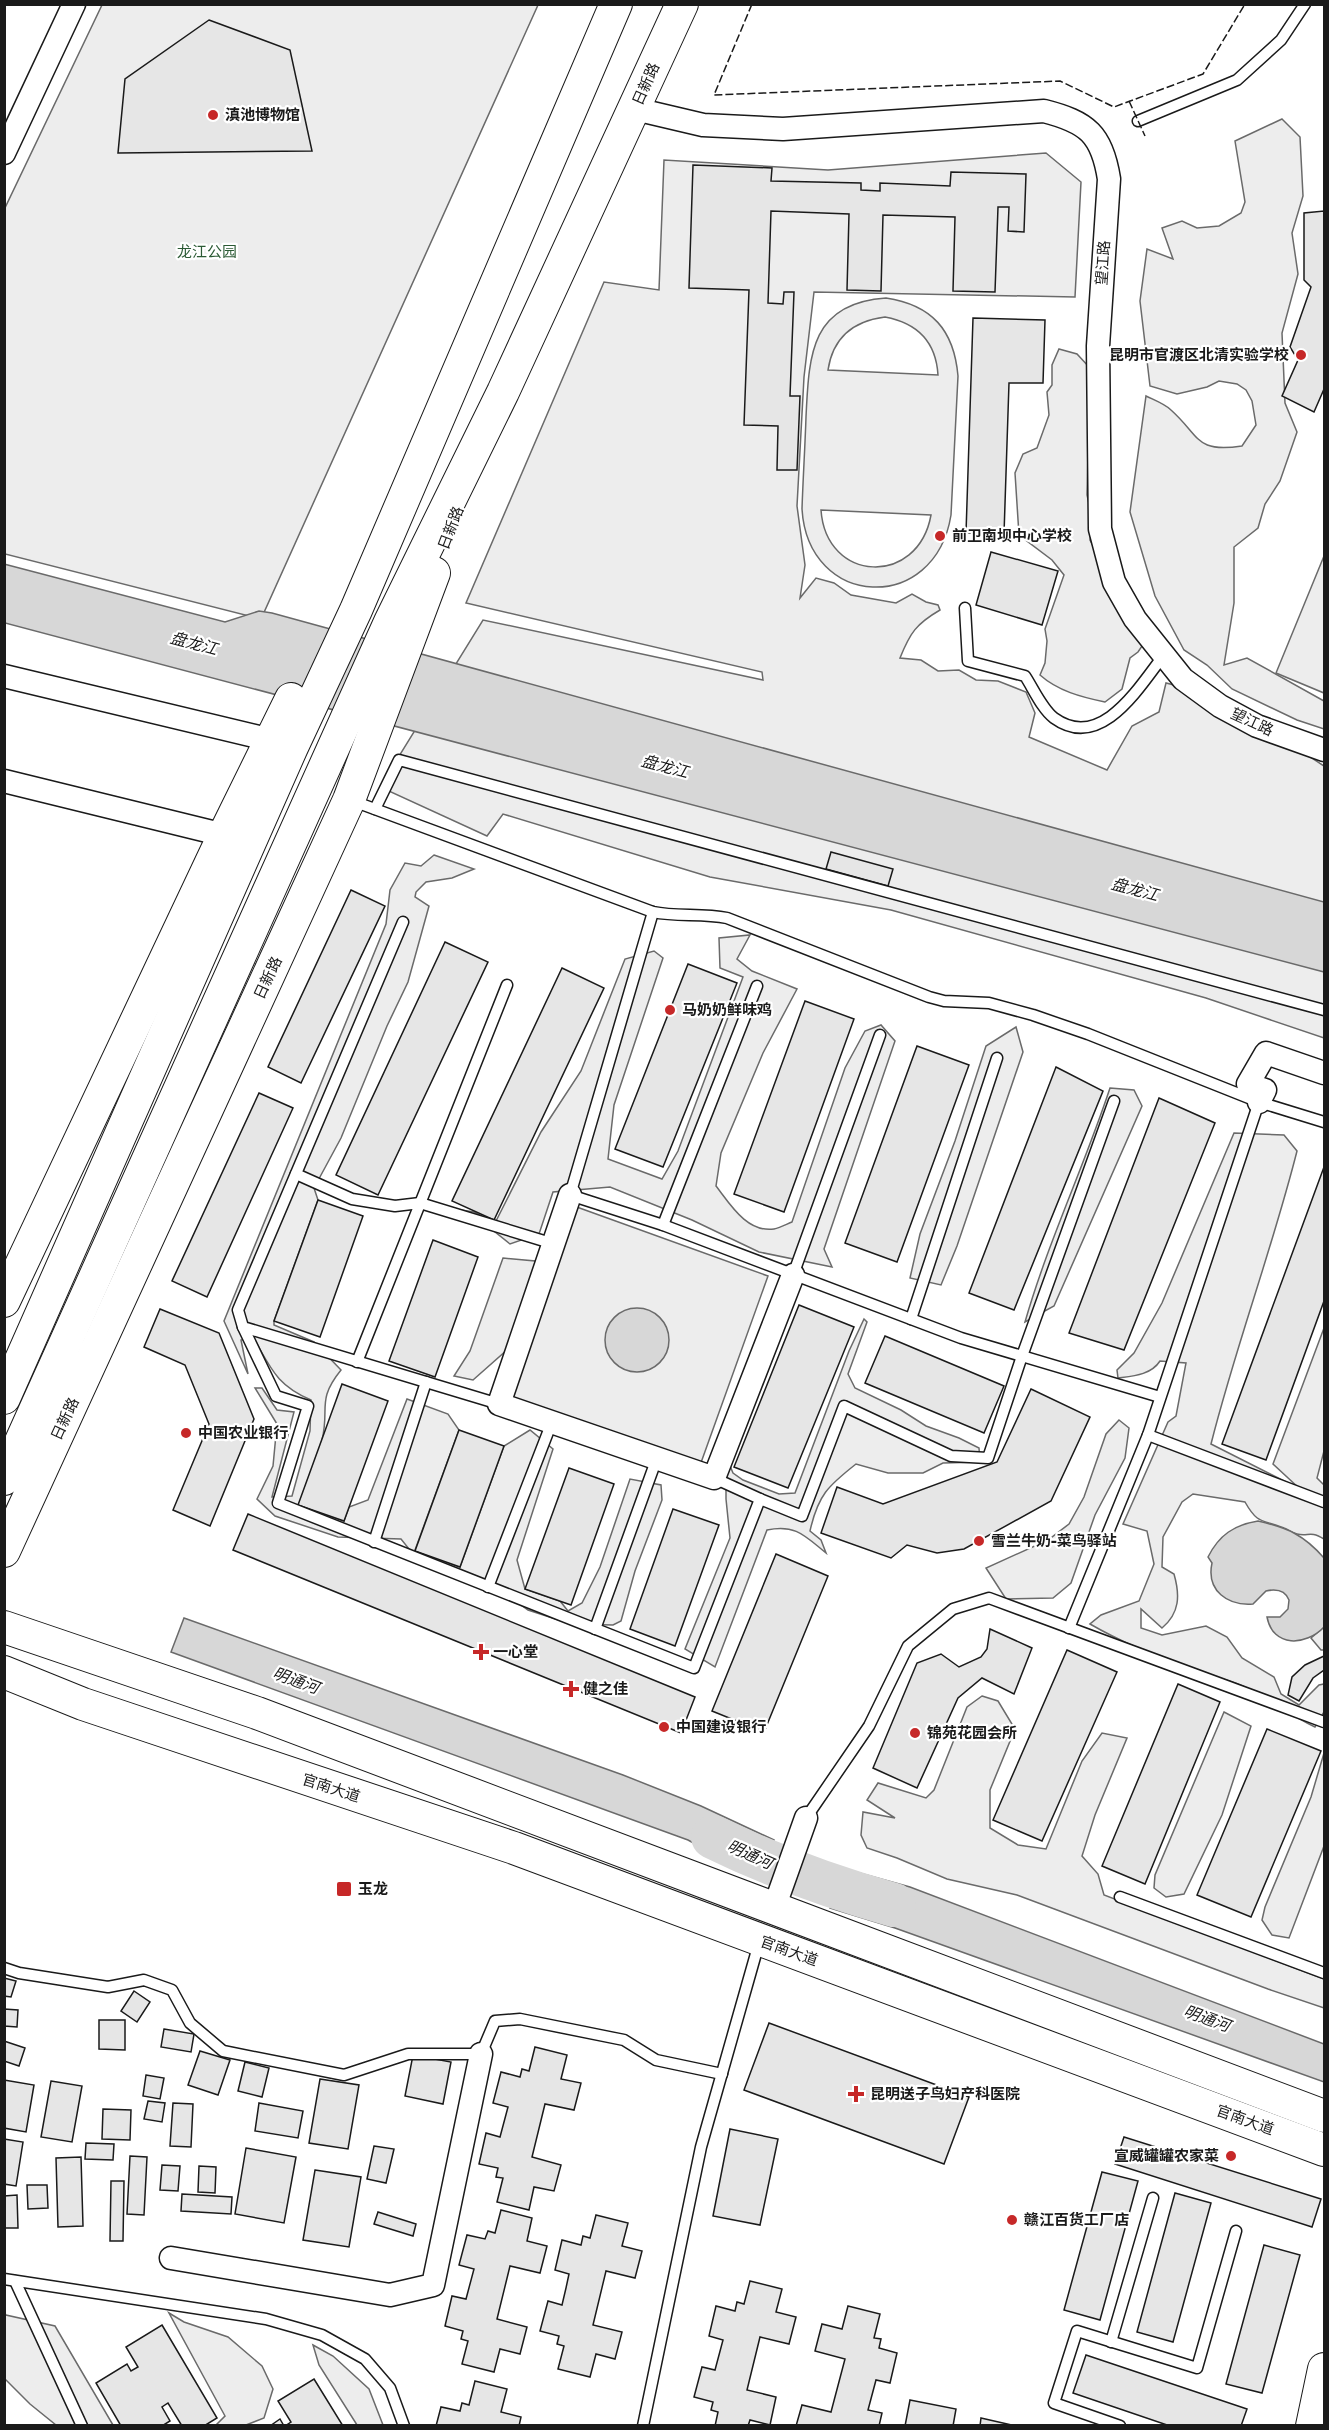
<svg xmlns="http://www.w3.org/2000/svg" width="1329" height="2430" viewBox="0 0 1329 2430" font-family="'Golos Text','Noto Sans SC',sans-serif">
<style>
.green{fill:#ededed;stroke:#6a6a6a;stroke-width:1.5;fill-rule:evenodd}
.water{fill:#d7d7d7;stroke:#6a6a6a;stroke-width:1.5}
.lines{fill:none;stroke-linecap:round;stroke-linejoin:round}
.river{stroke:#d7d7d7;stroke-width:44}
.building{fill:#e6e6e6;stroke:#1a1a1a;stroke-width:1.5}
.lane-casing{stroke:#1a1a1a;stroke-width:13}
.street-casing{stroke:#1a1a1a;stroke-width:25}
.secondary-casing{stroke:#1a1a1a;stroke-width:34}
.lane{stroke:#fff;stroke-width:10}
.street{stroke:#fff;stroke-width:22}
.secondary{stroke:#fff;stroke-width:32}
.fence{stroke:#1a1a1a;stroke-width:1.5;stroke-dasharray:8 3;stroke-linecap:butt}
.poi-dot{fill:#c62828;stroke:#fff;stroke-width:2}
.labels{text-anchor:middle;stroke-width:4.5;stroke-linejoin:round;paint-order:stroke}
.street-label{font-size:15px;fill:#1a1a1a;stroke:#fff}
.poi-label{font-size:15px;font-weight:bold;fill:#1a1a1a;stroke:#fff;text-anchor:start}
.park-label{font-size:15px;fill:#2b5a34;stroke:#fff}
.water-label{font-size:16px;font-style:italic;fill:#1a1a1a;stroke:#fff}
</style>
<rect width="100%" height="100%" fill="#fff"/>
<g class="green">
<path d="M102,5H538L261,619L5,554L4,210Z"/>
<path d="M1282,119L1300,137L1303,196L1292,233L1298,274L1282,333L1285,403L1297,432L1280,481L1265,504L1258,528L1234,547V603L1224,665L1247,658L1324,701V729L1297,720L1232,689L1207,665L1184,650L1155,596L1130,512L1146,396C1154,400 1165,404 1171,410C1201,437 1195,453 1242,446L1256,425L1252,401L1246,390L1237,384L1219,381L1207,387L1177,394L1150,386L1140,301L1147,249L1173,259L1162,228L1182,221L1197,228L1219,226L1241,213L1245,202L1235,141Z"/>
<path d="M1046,153L1081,182L1075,297L814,292L804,377L797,506L805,565L800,598L816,578L834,583L851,595L896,603L912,594L926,602L938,605L940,610C916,624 910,633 900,658L921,660L938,671L959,670L976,680L998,681L1026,692L1035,713L1029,737L1107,770L1132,726L1159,712L1166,683L1217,696L1324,766V1038L1206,998L891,910L710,877L503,814L487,836L380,787L483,620L763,680L762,672L466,603L604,282L659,290L664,160L828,170Z"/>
<path d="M886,298C932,305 954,330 958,376L951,515C935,615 808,609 802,509C803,478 805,448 806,417C809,356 810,303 886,298ZM885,317C917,323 936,342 938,375L828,370C833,337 853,321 885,317ZM821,510L931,515C918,587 826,583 821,510Z"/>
<path d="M1059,349L1077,354L1090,368L1087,495L1093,521L1090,540L1103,564L1153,630L1138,652L1130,658L1122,689L1105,702C1081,697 1058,691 1040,675L1045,663L1047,641L1045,629L1064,575L1052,560L1019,535L1015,473L1023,454L1037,448L1049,415L1047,392L1052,385V365Z"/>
<path d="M1324,556V693L1276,673Z"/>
<path d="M434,855L474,869L452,878L426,882L416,892L415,897L429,906L408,982L387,1026L341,1138L314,1188L318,1200L274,1321V1325L314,1342L341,1370C316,1401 330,1408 322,1440C317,1462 306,1484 299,1505L344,1521L349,1507L368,1500L407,1399L448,1414L459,1430L415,1550L460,1567L504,1446L530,1430L553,1449L517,1560L525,1589L560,1601L568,1611L582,1603L600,1567L630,1479L661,1485L662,1500L635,1571L621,1621L613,1625L571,1624L528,1610L498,1588L413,1554L401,1539L338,1537L275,1516L257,1499L273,1466L277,1424L255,1388H262L277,1410L294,1412L272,1497L292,1496L310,1431L311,1400C276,1385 271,1368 253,1337L241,1340L248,1374L224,1321L386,924L390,890L405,863L421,866Z"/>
<path d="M750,935L737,959L752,971L797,989L763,1053L721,1153L716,1186C730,1204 747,1233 774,1229C780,1228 787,1224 792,1222L845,1068L865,1031L881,1025L895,1041L824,1249L832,1267L759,1252L692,1220L610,1187L553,1192L539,1234L510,1244L475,1216L461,1210L474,1212L495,1223L541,1132L581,1071L625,959L654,951L663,958L614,1105L608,1159L662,1179L678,1151L743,977L720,968L719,938Z"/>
<path d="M1016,1027L1023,1052L957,1246L941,1285L910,1278L920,1234L955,1141L986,1046Z"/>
<path d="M1110,1088L1134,1090L1142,1106L1054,1306L1025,1322C1048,1242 1084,1167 1110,1088Z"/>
<path d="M1234,1133L1284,1135L1297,1151C1272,1250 1236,1345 1211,1444L1300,1489L1273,1464L1324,1328V1451L1317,1478L1324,1485V1539C1309,1530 1309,1537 1297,1534C1292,1533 1288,1529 1284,1528C1262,1519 1258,1525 1245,1502L1193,1494L1182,1502L1163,1537L1162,1567L1174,1574C1180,1595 1180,1613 1162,1628L1141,1609V1628L1162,1635L1206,1626L1227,1637L1242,1658L1274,1677L1281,1694L1299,1705L1319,1685L1324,1684V1712L1315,1727C1287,1714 1264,1693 1235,1683C1222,1678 1208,1676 1195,1671C1159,1658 1123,1643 1090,1624L1101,1615L1139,1601L1154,1564L1147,1531L1123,1524L1168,1422L1176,1416L1186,1363L1160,1361C1151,1375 1133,1376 1118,1378L1117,1370L1134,1353L1162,1303Z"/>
<path d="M574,1206L768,1276L698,1471L504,1401Z"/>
<path d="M503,1258L535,1261L532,1287L508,1349L473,1380L454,1376L470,1351Z"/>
<path d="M864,1319L867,1322L848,1374L855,1388L901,1410L926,1426L959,1438L979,1448L980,1462L943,1463L923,1473H888L856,1464C828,1486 818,1495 810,1531L821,1540L826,1553C805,1536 796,1524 767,1530L715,1667L685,1649L730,1538L726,1499V1471L728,1461L733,1473L743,1480L779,1494L795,1493L849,1351Z"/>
<path d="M1119,1420L1129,1428L1125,1458L1095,1515L1071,1583L1053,1598L1006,1599L986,1568L1048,1540L1069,1524L1084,1497L1106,1434Z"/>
<path d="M1324,1627V1650H1321L1311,1638Z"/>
<path d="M982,1696L998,1701L1015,1729L990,1790V1828L1018,1845L1046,1849L1082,1761L1102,1733L1127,1738L1095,1815L1082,1856L1098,1874L1104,1895L1324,1979V2008L1268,1989L1017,1895L947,1879L897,1858L867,1848L861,1835L863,1812L895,1818L867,1800L878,1783L926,1798L934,1790L967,1707Z"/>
<path d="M1224,1712L1251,1726L1222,1815L1184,1894L1166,1897L1154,1888L1155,1875Z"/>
<path d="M1324,1753V1846L1289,1938L1272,1935L1262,1920L1265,1907L1311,1797Z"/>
<path d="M4,2312L6,2315L55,2326L113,2425H56L30,2404L5,2379Z"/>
<path d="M169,2313L184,2322L228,2337L262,2366L273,2389L264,2418L246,2425H216L225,2416Z"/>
<path d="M313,2345L333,2356L369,2389L383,2425H357L319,2365Z"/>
</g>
<g class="water">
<path d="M4,564L225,622L259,611L272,613L1324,902V972L5,623Z"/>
<circle cx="637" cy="1340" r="32"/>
<path d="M1258,1521C1288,1528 1304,1535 1324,1558V1627C1306,1646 1273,1648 1267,1617H1280L1288,1609L1289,1600C1285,1590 1275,1589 1266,1591L1253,1604C1228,1606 1206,1591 1212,1563L1208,1557C1219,1535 1234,1525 1258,1521Z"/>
<path d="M184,1618L623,1775L701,1806L774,1840L759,1879L688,1840L171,1652Z"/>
<path d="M845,1869L910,1887L1324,2044V2082L895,1928L830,1908Z"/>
</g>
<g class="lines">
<path class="river" d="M713,1837C772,1866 831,1887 894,1905"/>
</g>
<g class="building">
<path d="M209,20L290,50L312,151L118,153L125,79Z"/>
<path d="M693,165L772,168L771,181L861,183V190L880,191V183L950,186L951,172L1026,174L1024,232L1008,231L1009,207H998L995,292L953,291L955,217L883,215L881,291L847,290L849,214L771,211L768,303L783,304L784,292H794L790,396H800L797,470H777L778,426L744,425L749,290L689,288Z"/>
<path d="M1324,211V389L1314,412L1282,396L1298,360L1290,347L1311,287L1304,280V213Z"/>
<path d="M973,318L1045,320L1043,383H1009L1004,534L966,533Z"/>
<path d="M991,552L1058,571L1042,625L976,605Z"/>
<path d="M831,852L893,869L888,886L826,869Z"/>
<path d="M351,890L385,906L301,1083L268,1067Z"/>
<path d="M445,942L488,962L378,1195L336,1175Z"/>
<path d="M688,964L737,983L663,1167L615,1149Z"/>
<path d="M562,968L604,988L494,1220L452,1201Z"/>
<path d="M805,1001L854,1019L784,1212L734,1194Z"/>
<path d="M917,1046L969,1065L897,1262L845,1243Z"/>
<path d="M1056,1067L1103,1091L1014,1310L969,1293Z"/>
<path d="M259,1093L293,1108L207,1297L172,1281Z"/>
<path d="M1159,1098L1215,1123L1124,1350L1069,1333Z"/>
<path d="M1324,1167V1301L1266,1460L1222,1444Z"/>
<path d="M318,1200L363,1216L320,1337L274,1321Z"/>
<path d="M433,1240L478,1257L435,1377L389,1361Z"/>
<path d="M799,1305L854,1327L788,1488L734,1467Z"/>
<path d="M160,1309L219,1333L254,1419L210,1526L173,1510L209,1424L185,1365L144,1347Z"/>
<path d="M885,1336L1004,1386L984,1433L865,1383Z"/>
<path d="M342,1384L388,1401L344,1521L298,1505Z"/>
<path d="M1031,1389L1090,1417L1051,1501L964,1549L937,1553L907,1545L891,1558L821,1533L837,1487L883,1504L997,1462Z"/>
<path d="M459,1430L504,1446L460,1567L415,1551Z"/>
<path d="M569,1468L614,1484L571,1605L525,1589Z"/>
<path d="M673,1509L719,1525L675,1646L630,1629Z"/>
<path d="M248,1514L695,1697L681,1733L233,1550Z"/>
<path d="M776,1554L828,1576L764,1732L712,1711Z"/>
<path d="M990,1629L1032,1648L1014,1694L982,1678L958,1698L917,1788L873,1768L917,1663L941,1654L959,1667L981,1657L987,1649Z"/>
<path d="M1067,1650L1117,1672L1042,1841L993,1820Z"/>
<path d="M1324,1656V1670L1313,1678L1299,1701L1288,1695L1292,1677L1305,1665Z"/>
<path d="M1178,1684L1220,1702L1145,1884L1102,1866Z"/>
<path d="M1267,1729L1321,1751L1251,1917L1197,1895Z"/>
<path d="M4,1978L16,1981L11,1997L4,1996Z"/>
<path d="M134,1991L150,2002L137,2022L121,2011Z"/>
<path d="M4,2009L18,2010L17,2027L4,2026Z"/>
<path d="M99,2020H125V2050L99,2049Z"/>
<path d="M769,2023L969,2097L944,2164L744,2090Z"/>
<path d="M164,2029L194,2034L191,2052L161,2047Z"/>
<path d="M4,2041L25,2048L19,2066L4,2061Z"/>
<path d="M535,2047L567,2055L561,2079L581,2083L574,2110L545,2104L532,2157L561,2165L554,2191L534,2187L529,2210L497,2202L503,2178L496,2177L498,2168L479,2164L486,2133L500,2137L508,2107L493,2103L501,2072L520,2077L522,2069L529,2071Z"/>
<path d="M200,2051L230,2060L218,2095L188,2085Z"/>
<path d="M413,2055L451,2062L443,2104L405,2096Z"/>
<path d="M245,2062L269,2068L262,2097L238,2091Z"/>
<path d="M146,2075L164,2078L160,2099L143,2096Z"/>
<path d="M320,2079L359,2085L348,2149L309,2143Z"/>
<path d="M4,2080L34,2085L26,2132L4,2128Z"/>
<path d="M51,2081L82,2086L72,2142L41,2137Z"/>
<path d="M148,2101L165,2103L162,2122L144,2119Z"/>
<path d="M173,2103L193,2104L191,2147L170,2146Z"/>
<path d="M259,2103L303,2111L298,2138L255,2131Z"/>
<path d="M103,2109L131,2110L130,2140L102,2139Z"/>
<path d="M730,2129L778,2139L760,2225L713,2216Z"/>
<path d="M1124,2137L1321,2199L1312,2227L1115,2164Z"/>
<path d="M4,2139L23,2142L16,2186L4,2184Z"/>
<path d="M86,2143L114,2144L113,2160L85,2159Z"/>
<path d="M374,2146L394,2149L386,2183L367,2179Z"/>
<path d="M246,2148L296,2157L284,2223L235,2214Z"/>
<path d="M130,2156L147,2157L144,2215L127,2214Z"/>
<path d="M81,2157L83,2226L58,2227L56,2158Z"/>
<path d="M162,2165L180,2166L178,2191L160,2190Z"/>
<path d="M199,2166L216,2167L215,2193L198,2192Z"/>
<path d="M315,2170L361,2177L349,2247L303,2240Z"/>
<path d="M1102,2172L1138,2181L1100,2320L1064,2310Z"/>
<path d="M111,2181H124L123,2241H110Z"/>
<path d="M27,2185H47L48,2208L28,2209Z"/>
<path d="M1175,2193L1211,2203L1173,2342L1137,2332Z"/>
<path d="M182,2194L232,2197L231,2214L181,2211Z"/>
<path d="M17,2195L18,2228H4V2196Z"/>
<path d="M501,2210L532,2218L527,2241L547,2246L540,2273L510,2266L497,2319L527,2327L520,2354L500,2349L494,2372L462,2364L468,2341L461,2339L463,2331L445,2326L452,2296L466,2299L474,2269L459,2265L467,2235L485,2239L488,2231L495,2233Z"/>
<path d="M378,2212L416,2224L413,2236L374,2224Z"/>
<path d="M596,2215L628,2223L622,2246L642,2251L635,2278L606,2271L593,2325L622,2332L615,2359L596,2354L590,2377L558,2369L564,2346L557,2344L559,2336L540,2331L548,2301L562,2305L566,2288L569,2274L555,2270L562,2240L581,2245L583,2236L590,2238Z"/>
<path d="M1264,2245L1300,2255L1262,2393L1226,2384Z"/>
<path d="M750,2281L782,2289L776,2312L796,2317L789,2344L760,2337L747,2390L776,2397L770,2425L750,2420L748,2426H715L718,2412L711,2410L713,2402L694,2397L702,2367L715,2370L723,2340L709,2336L716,2306L735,2311L737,2302L744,2304Z"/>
<path d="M848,2306L880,2314L874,2338L881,2339L879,2348L897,2353L890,2383L876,2380L868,2410L882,2413L879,2426H796L802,2405L831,2412L845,2359L815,2351L822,2324L842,2329Z"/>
<path d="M162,2325L217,2418L204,2426H182L168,2403L162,2407L170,2421L162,2426H121L96,2383L127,2364L131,2371L138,2367L126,2347Z"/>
<path d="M1086,2355L1247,2409L1241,2426H1170L1073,2393Z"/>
<path d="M314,2379L343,2426H285L291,2422L278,2401Z"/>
<path d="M475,2381L507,2389L501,2412L521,2417L519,2426H436L441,2407L460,2411L462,2403L469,2405Z"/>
<path d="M910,2400L956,2409L953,2426H905Z"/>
<path d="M981,2418L1016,2426H980Z"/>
<path d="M280,2419L284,2426H270Z"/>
</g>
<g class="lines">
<defs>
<g id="lane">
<path d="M1138,121L1237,80L1281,40L1305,4"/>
<path d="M965,608L968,661L1025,676C1033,688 1042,709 1054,718C1101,752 1139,687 1164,655"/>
<path d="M353,801L653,912C677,917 702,913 727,918L929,997L944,1001L989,1003L1033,1015L1088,1034L1259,1102L1324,1122"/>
<path d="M375,809L399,760L1324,1010"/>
<path d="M653,912L570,1195L663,1225L961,1338L1160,1397"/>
<path d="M403,922L238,1310L243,1327L499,1404"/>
<path d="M296,1174L352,1199L395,1206L420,1203L554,1244"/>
<path d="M663,1225L757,986"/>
<path d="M793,1275L880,1035"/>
<path d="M911,1319L997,1058"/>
<path d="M243,1327L276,1396L308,1406L278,1503L694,1668L760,1499L714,1478"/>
<path d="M357,1362L507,985"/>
<path d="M1148,1435L1324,1502"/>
<path d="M760,1499L802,1516L844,1406L951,1456L988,1458L1022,1356L1114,1101"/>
<path d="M374,1542L426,1382"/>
<path d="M488,1587L552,1422"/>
<path d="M1069,1628L1148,1435L1259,1102"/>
<path d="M595,1629L657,1458"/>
<path d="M806,1818L869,1726L908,1646L953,1609L989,1598L1324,1722"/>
<path d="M1120,1897L1324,1973"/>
<path d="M4,1968L19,1973L108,1987L144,1980L172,1990L190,2023L223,2051L344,2075L408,2054H481L495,2021L520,2019L624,2040L656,2060L722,2074"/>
<path d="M4,2279L266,2319L322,2335L365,2359L390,2388L404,2426"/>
<path d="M15,2281L82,2426"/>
<path d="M1111,2342L1153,2198"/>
<path d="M643,2426L701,2147L759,1943"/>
<path d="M1120,2426L1054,2403L1077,2331L1197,2368L1236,2231"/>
</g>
<g id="street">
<path d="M635,109L703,125L783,129L1044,111C1087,122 1102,134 1109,179L1098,346L1100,529L1114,582L1135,619L1183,679L1220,706L1257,726L1324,750"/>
<path d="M4,153L74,4"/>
<path d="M4,676L271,740"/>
<path d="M4,781L224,835"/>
<path d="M1259,1102L1265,1090L1248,1084L1266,1053L1324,1073"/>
<path d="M570,1195L499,1404L714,1478L793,1275"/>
<path d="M774,1908L806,1818"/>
<path d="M171,2258L390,2295L433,2285L481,2054"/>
</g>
<g id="secondary">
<path d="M4,1301L224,835L291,699"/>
<path d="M4,1398L292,747L356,610L616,4"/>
<path d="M4,1479L390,622L503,392L682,4"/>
<path d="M4,1551L349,800L434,573"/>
<path d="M4,1627L257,1713L1324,2116"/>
<path d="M4,1672L83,1704L514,1848L1324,2150"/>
<path d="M1312,2426L1324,2369"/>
</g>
</defs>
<use href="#lane" class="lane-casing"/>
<use href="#street" class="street-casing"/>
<use href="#secondary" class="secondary-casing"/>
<use href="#lane" class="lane"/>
<use href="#street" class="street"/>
<use href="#secondary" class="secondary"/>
<g class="fence">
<path d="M752,4L714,95L1060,81L1114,107L1203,74L1245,4"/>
<path d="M1129,101L1145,136"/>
</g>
</g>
<g class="poi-dot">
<circle cx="213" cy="115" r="6"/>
<circle cx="1301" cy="355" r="6"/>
<circle cx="940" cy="536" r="6"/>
<circle cx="670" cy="1010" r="6"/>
<circle cx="186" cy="1433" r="6"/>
<circle cx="979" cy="1541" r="6"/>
<path d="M478 1643h6v6h6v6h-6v6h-6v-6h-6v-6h6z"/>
<path d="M568 1680h6v6h6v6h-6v6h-6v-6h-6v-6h6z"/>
<circle cx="664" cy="1727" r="6"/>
<circle cx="915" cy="1733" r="6"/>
<rect x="336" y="1881" width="16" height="16" rx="3"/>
<path d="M853 2085h6v6h6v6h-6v6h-6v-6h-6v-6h6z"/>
<circle cx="1231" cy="2156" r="6"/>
<circle cx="1012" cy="2220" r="6"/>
</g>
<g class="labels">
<g class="street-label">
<text transform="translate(646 84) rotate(-66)" y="5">日新路</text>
<text transform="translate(1103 263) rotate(-86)" y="5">望江路</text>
<text transform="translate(451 528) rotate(-69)" y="5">日新路</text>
<text transform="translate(1252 722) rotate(25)" y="5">望江路</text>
<text transform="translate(268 978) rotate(-65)" y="5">日新路</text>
<text transform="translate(65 1419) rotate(-65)" y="5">日新路</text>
<text transform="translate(331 1788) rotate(18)" y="5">官南大道</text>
<text transform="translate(789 1951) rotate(20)" y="5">官南大道</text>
<text transform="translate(1245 2120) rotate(20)" y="5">官南大道</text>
</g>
<g class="poi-label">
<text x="225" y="120">滇池博物馆</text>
<text x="1289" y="360" text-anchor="end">昆明市官渡区北清实验学校</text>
<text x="952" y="541">前卫南坝中心学校</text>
<text x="682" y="1015">马奶奶鲜味鸡</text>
<text x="198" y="1438">中国农业银行</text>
<text x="991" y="1546">雪兰牛奶-菜鸟驿站</text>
<text x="493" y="1657">一心堂</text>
<text x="583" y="1694">健之佳</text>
<text x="676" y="1732">中国建设银行</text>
<text x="927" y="1738">锦苑花园会所</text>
<text x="358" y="1894">玉龙</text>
<text x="870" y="2099">昆明送子鸟妇产科医院</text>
<text x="1219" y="2161" text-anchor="end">宣威罐罐农家菜</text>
<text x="1024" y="2225">赣江百货工厂店</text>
</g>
<g class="park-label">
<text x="207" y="257">龙江公园</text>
</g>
<g class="water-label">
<text transform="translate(194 643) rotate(15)" y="6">盘龙江</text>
<text transform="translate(665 766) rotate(15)" y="6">盘龙江</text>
<text transform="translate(1135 889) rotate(15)" y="6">盘龙江</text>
<text transform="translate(296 1680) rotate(20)" y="6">明通河</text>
<text transform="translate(750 1854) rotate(24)" y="6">明通河</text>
<text transform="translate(1207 2018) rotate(20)" y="6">明通河</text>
</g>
</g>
<rect width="1329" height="2430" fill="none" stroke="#1a1a1a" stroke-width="12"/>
</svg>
